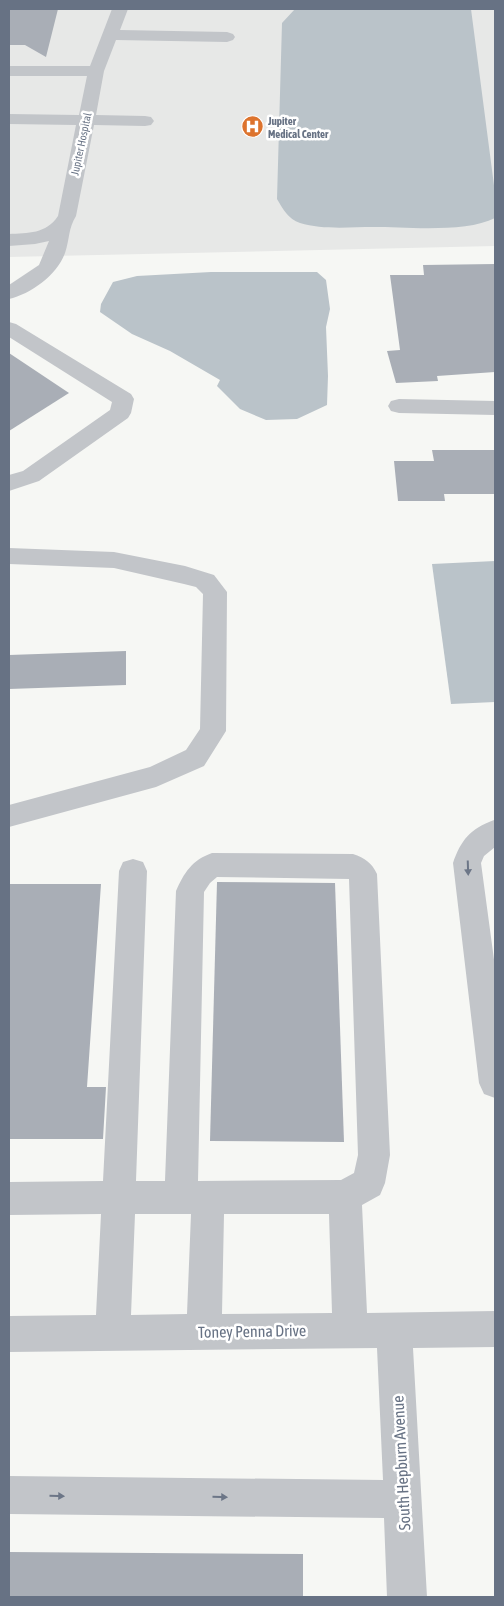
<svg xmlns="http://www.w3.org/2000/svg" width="504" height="1606" viewBox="0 0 504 1606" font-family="'Asap Condensed',sans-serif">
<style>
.built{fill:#e7e8e7}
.water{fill:#bac3c9}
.building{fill:#a9aeb6}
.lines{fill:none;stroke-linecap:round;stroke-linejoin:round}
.minor{fill:#c2c5c9;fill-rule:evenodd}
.oneway{fill:#6c7687}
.labels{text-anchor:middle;stroke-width:5;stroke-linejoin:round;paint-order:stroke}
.far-poi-label{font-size:11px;font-weight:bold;fill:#677284;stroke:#fff;text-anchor:start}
.far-street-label{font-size:11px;fill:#677284;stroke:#fff}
.near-street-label{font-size:16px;fill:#677284;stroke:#fff}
</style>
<rect width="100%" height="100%" fill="#f6f7f4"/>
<path class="built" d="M9,9H495V246L9,257Z"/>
<g class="water">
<path d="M295,9H471L495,193V218C466,233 407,227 373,227C351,227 322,230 300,223C288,219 283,209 277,199L282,23Z"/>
<path d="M211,272H317L326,280L330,309L326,327L328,376L327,405L297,419L266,420L240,409L217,386L220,380L170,351L132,334L100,312L101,304L113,282L137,276Z"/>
<path d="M495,561V702L451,704L432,564Z"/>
</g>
<g class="building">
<path d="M9,9H58L46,57L25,45H9Z"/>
<path d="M495,264V372L437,376L438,381L396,383L387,351L400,350L390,275H424L423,265Z"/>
<path d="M9,353L69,393L9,431Z"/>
<path d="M432,450H495V494H444L445,501H398L394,461H434Z"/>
<path d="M126,651V685L9,689V655Z"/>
<path d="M217,882L335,883L344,1142L210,1141Z"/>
<path d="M9,884H101L87,1087H106L103,1139H9Z"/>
<path d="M9,1552L303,1554V1597H9Z"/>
</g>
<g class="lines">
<g class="minor">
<path d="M112,9H128L120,30L227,32L233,34L235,37L233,40L227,42L116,40L104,71L96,115L145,116L151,117L154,121L151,125L145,126L94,125L76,216C68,229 70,238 65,253C57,275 31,294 9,299V285L39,265L49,241L35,244L9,246V234C28,233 46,234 58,216L76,125L9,124V114L79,115L87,76H9V66H90Z"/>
<path d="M9,322L16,324L131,394L134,399L131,413L128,418L39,481L9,491V475L23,471L110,410L112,402L9,337Z"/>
<path d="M399,399L495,401V415L399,413L391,411L388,406L391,401Z"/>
<path d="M9,548L114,552L185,566L214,575L227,592L226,731L204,766L156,787L9,827V805L150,767L186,750L200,729L203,594L196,587L184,584L114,568L9,564Z"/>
<path d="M494,820L495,847L484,856L481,863L495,967V1098L484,1094L479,1083L453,863C461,840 470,829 494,820Z"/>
<path d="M212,853L353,854C365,858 372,863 377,874L390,1155L385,1183L380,1195L362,1205L367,1313L495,1311V1347L413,1348L427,1597H387L384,1518L9,1514V1476L383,1480L377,1348L9,1352V1316L96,1315L101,1214L9,1215V1182L103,1181L119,871L123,862L133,859L143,862L147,871L136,1181H165L176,891C184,873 192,860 212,853ZM217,877L349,879L358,1155L354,1173L341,1180L198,1181L204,892L210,883ZM135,1214H191L187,1314L131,1315ZM224,1214H329L332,1313L222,1314Z"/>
</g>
</g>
<defs><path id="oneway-solid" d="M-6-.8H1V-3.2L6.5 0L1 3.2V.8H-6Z" transform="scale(1.25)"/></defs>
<g class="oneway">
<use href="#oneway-solid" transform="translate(468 868) rotate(88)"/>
<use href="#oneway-solid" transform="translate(57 1496) rotate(1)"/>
<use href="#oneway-solid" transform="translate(220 1497) rotate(1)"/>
</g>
<defs>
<symbol id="hospital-disc" viewBox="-11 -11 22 22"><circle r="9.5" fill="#dd732d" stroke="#fff"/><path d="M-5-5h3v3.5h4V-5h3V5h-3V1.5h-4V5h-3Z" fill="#fff"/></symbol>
</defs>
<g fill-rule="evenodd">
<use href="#hospital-disc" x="240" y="114" width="25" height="25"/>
</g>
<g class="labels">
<g class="far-poi-label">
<text x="268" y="125">Jupiter<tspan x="268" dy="13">Medical Center</tspan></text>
</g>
<g class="far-street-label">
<text transform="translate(81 144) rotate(-78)" y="4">Jupiter Hospital</text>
</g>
<g class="near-street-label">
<text transform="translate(252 1331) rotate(-1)" y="6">Toney Penna Drive</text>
<text transform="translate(401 1463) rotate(-93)" y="6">South Hepburn Avenue</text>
</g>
</g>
<rect width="504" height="1606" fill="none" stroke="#677284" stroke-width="20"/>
</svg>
